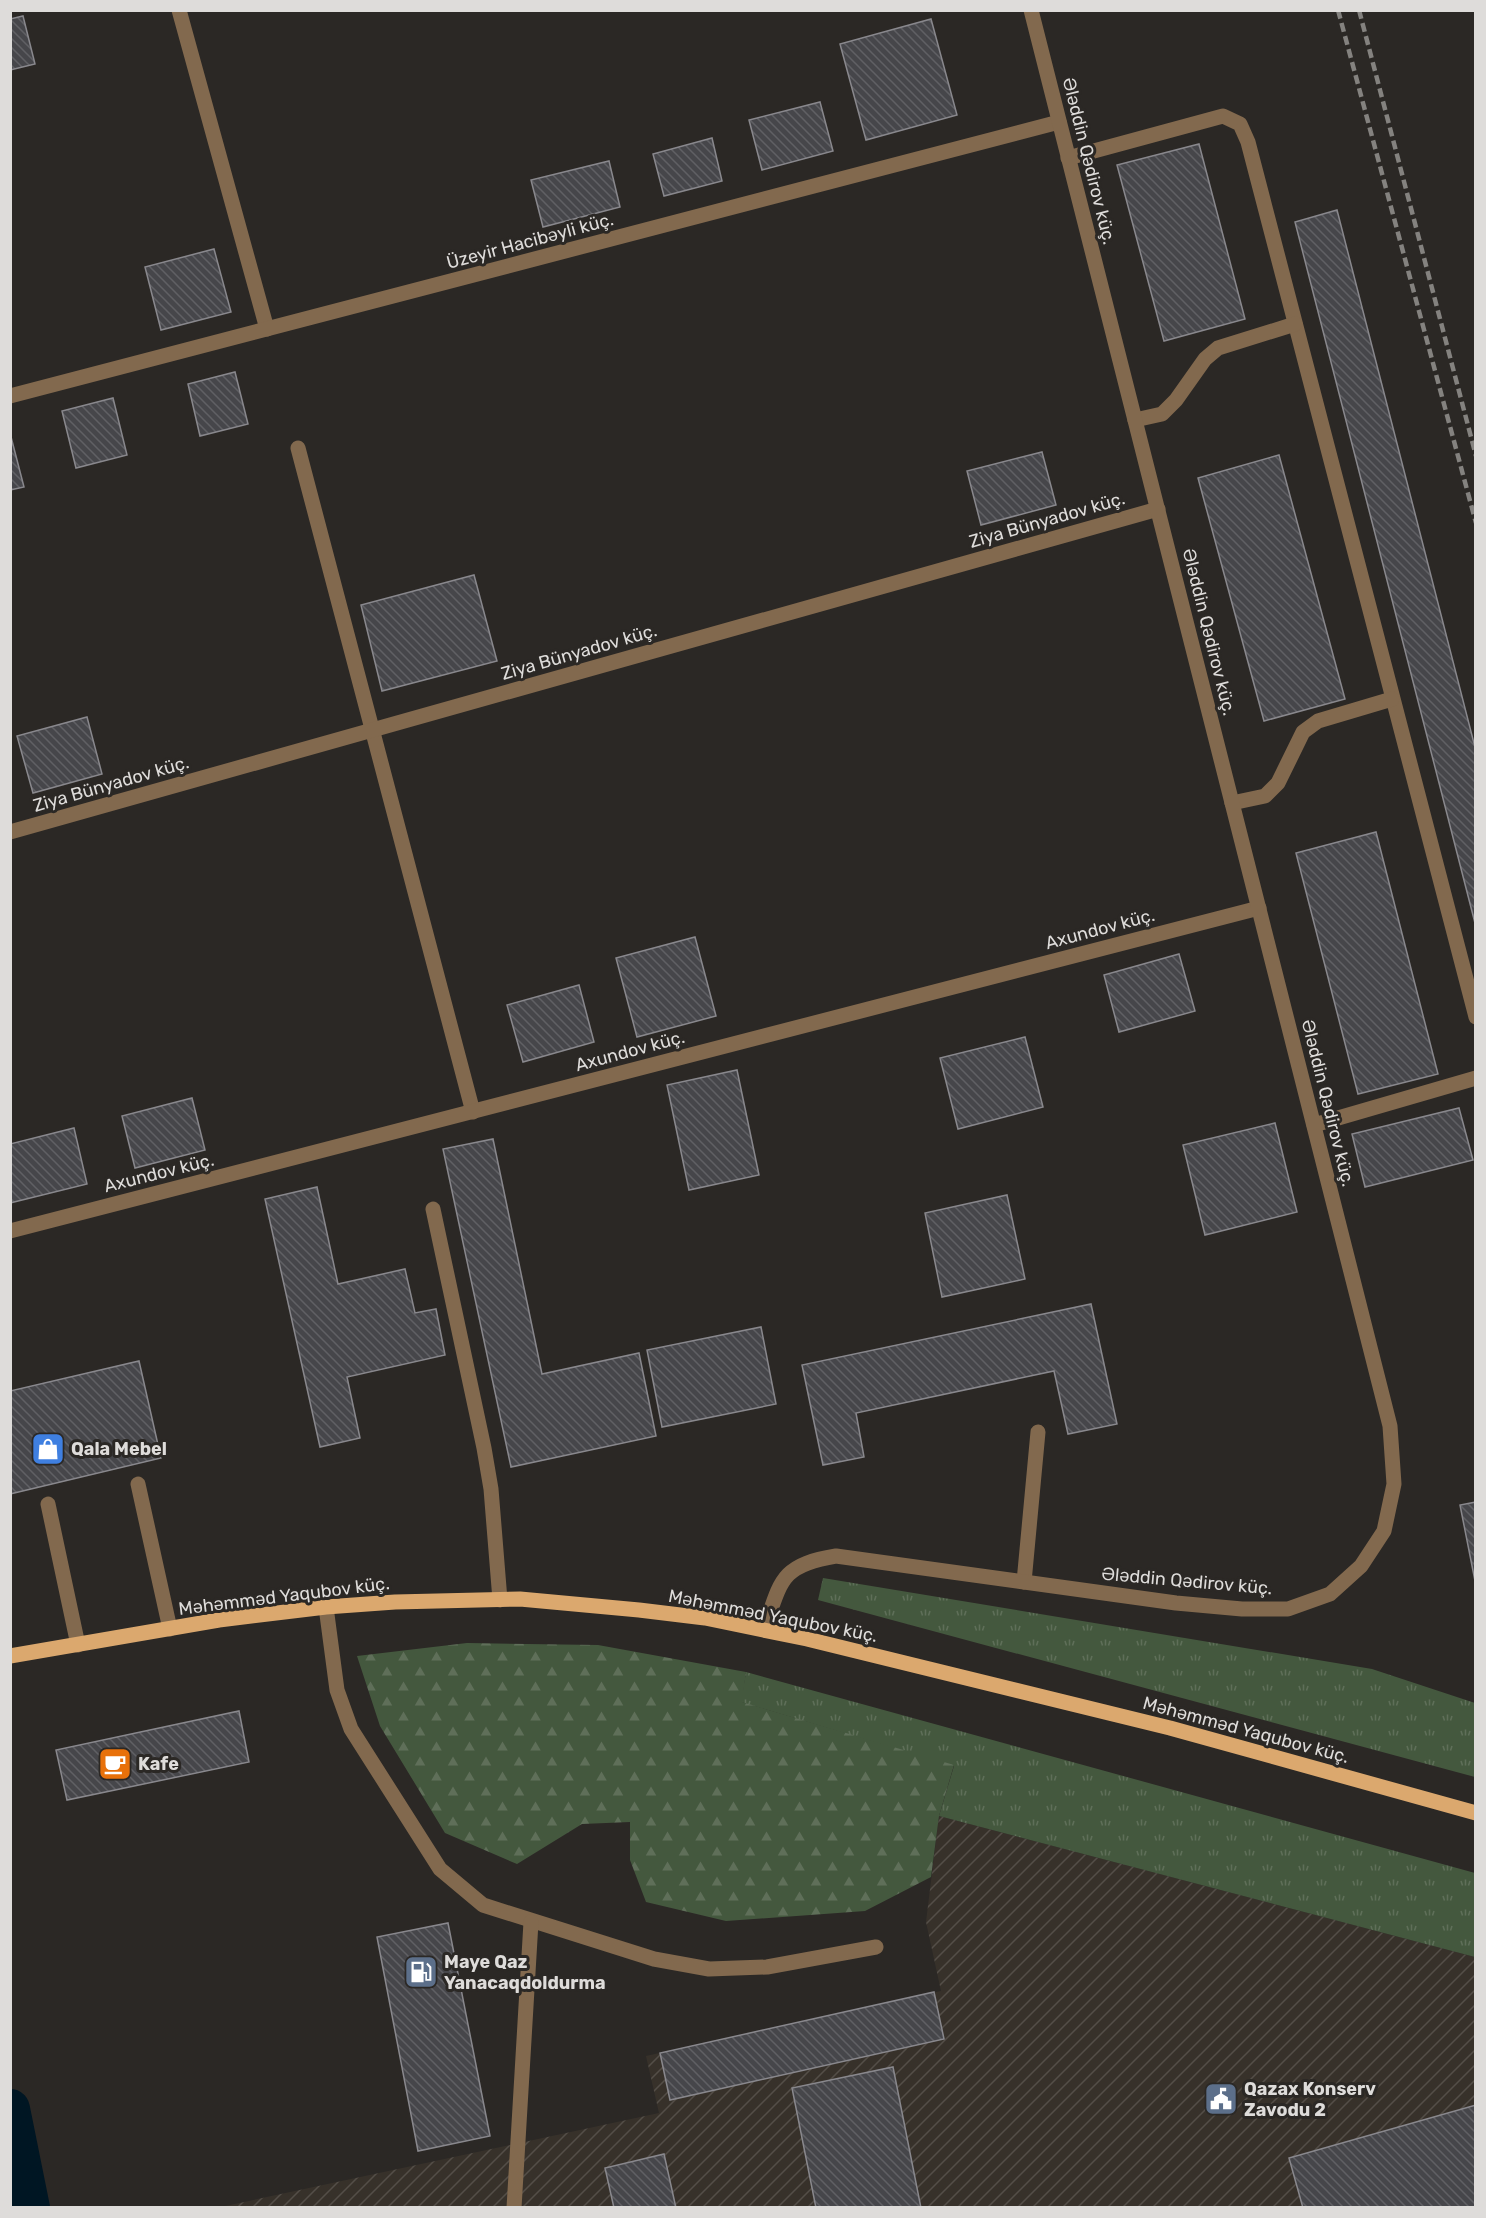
<svg xmlns="http://www.w3.org/2000/svg" width="1486" height="2218" viewBox="0 0 1486 2218" font-family="Rubik,sans-serif">
<style>
.industrial{fill:url(#industrial-furrows)}
.grass{fill:url(#grass-tufts)}
.forest{fill:url(#forest-firs)}
.lines{fill:none;stroke-linecap:round;stroke-linejoin:round}
.canal{stroke:#001623;stroke-width:40}
.building{fill:url(#building-back-hatch);stroke:#89888d;stroke-width:1.5}
.minor{stroke:#82694e;stroke-width:15}
.major{stroke:#dba86e;stroke-width:15}
.rail{stroke:#84827f;stroke-width:4.5;stroke-dasharray:9 4.5;stroke-linecap:butt}
.labels{text-anchor:middle;stroke-width:6;stroke-linejoin:round;paint-order:stroke}
.street-label{font-size:18px;fill:#dedcda;stroke:#2b2825}
.poi-label{font-size:18px;font-weight:bold;fill:#dedcda;stroke:#2b2825;text-anchor:start}
</style>
<defs>
<pattern id="industrial-furrows" width="10" height="10" patternUnits="userSpaceOnUse" patternTransform="scale(1.5)"><rect width="10" height="10" fill="#37312a"/><path d="M-1 1l2-2M0 10L10 0M9 11l2-2" fill="none" stroke="#544e48"/></pattern>
<pattern id="grass-tufts" width="24" height="20" patternUnits="userSpaceOnUse" patternTransform="scale(1.5)"><rect width="24" height="20" fill="#44583e"/><path d="M3 7l-1-3M5 7V3M7 7l1-3M15 17l-1-3M17 17v-4M19 17l1-3" fill="none" stroke="#5f6f59"/></pattern>
<pattern id="forest-firs" width="22" height="20" patternUnits="userSpaceOnUse" patternTransform="scale(1.5)"><rect width="22" height="20" fill="#44583e"/><path d="M5 1l3.5 6h-7zM16 11l3.5 6h-7z" fill="#5f6f59"/></pattern>
<pattern id="building-back-hatch" width="6" height="6" patternUnits="userSpaceOnUse" patternTransform="scale(1.5)"><rect width="6" height="6" fill="#46464a"/><path d="M-1 5l2 2M0 0l6 6M5-1l2 2" fill="none" stroke="#606064"/></pattern>
</defs>
<rect width="100%" height="100%" fill="#2b2825"/>
<path class="industrial" d="M939,1816L1475,1957V2207L216,2208L659,2113L646,2056L941,1991L926,1922Z"/>
<g class="grass">
<path d="M823,1578L1372,1669L1475,1703V1777L818,1600Z"/>
<path d="M746,1672L1475,1873V1957L939,1816L954,1766L741,1702Z"/>
</g>
<path class="forest" d="M467,1643L598,1645L746,1672L742,1702L954,1765L939,1816L931,1877L865,1911L726,1921L646,1902L630,1860V1822L582,1824L517,1864L445,1833L380,1726L357,1656Z"/>
<g class="lines">
<path class="canal" d="M10,2109L30,2208"/>
</g>
<g class="building">
<path d="M23,16L35,64L10,70V19Z"/>
<path d="M931,19L957,115L866,140L840,44Z"/>
<path d="M820,102L833,151L762,170L749,120Z"/>
<path d="M712,138L722,181L664,196L653,154Z"/>
<path d="M1199,144L1245,319L1164,341L1117,165Z"/>
<path d="M609,161L620,207L543,227L531,180Z"/>
<path d="M1337,210L1476,751V927L1295,222Z"/>
<path d="M214,249L231,312L161,330L145,267Z"/>
<path d="M235,372L248,424L200,436L188,384Z"/>
<path d="M113,398L127,455L76,468L62,411Z"/>
<path d="M10,433L24,487L10,490Z"/>
<path d="M1042,452L1056,505L981,525L967,471Z"/>
<path d="M1279,455L1345,699L1264,721L1198,478Z"/>
<path d="M474,575L497,661L382,691L361,605Z"/>
<path d="M87,717L102,774L33,793L17,736Z"/>
<path d="M1376,832L1438,1074L1358,1094L1296,853Z"/>
<path d="M695,937L716,1016L637,1037L616,958Z"/>
<path d="M1179,954L1195,1011L1119,1032L1104,975Z"/>
<path d="M579,985L594,1042L523,1062L507,1005Z"/>
<path d="M1025,1037L1043,1107L958,1129L940,1058Z"/>
<path d="M737,1070L759,1175L689,1190L667,1085Z"/>
<path d="M192,1098L205,1150L135,1168L122,1116Z"/>
<path d="M1459,1108L1473,1160L1365,1187L1352,1134Z"/>
<path d="M1275,1123L1297,1212L1205,1235L1183,1145Z"/>
<path d="M74,1128L87,1184L10,1203V1144Z"/>
<path d="M493,1139L542,1374L639,1353L656,1436L511,1467L443,1149Z"/>
<path d="M317,1187L338,1284L405,1269L415,1313L436,1309L445,1355L347,1377L360,1438L320,1447L265,1199Z"/>
<path d="M1007,1195L1025,1279L942,1297L925,1213Z"/>
<path d="M1091,1304L1117,1424L1068,1434L1054,1371L856,1413L864,1457L823,1465L802,1365Z"/>
<path d="M761,1327L776,1404L662,1427L647,1350Z"/>
<path d="M139,1361L161,1458L10,1494V1391Z"/>
<path d="M1476,1502V1581H1475L1460,1505Z"/>
<path d="M239,1711L249,1762L67,1800L56,1750Z"/>
<path d="M448,1923L490,2136L418,2151L377,1937Z"/>
<path d="M934,1992L944,2039L670,2100L660,2053Z"/>
<path d="M893,2067L921,2208H816L792,2088Z"/>
<path d="M1476,2105V2208H1303L1289,2158Z"/>
<path d="M664,2154L676,2208H614L605,2168Z"/>
</g>
<g class="lines">
<g class="minor">
<path d="M179,10L267,329"/>
<path d="M1068,158L1223,116L1240,124L1248,142L1476,1017"/>
<path d="M10,396L1059,122"/>
<path d="M1135,420L1162,414L1176,400L1205,359L1218,348L1295,324"/>
<path d="M298,448L473,1112"/>
<path d="M1232,803L1265,796L1278,783L1303,732L1318,721L1392,699"/>
<path d="M10,832L1158,509"/>
<path d="M1314,1125L1476,1078"/>
<path d="M433,1209L484,1448L491,1489L500,1600"/>
<path d="M10,1231L1259,908"/>
<path d="M138,1484L170,1629"/>
<path d="M48,1504L78,1645"/>
<path d="M1024,1582L1038,1432"/>
<path d="M326,1607L337,1690L351,1729L440,1869L483,1905L654,1959L709,1969L767,1967L876,1947"/>
<path d="M764,1630C781,1581 780,1565 836,1556L1176,1603L1242,1609H1288L1330,1594L1361,1566L1384,1531L1394,1484L1390,1426L1031,10"/>
<path d="M514,2208L531,1922"/>
</g>
<path class="major" d="M10,1656L219,1620L326,1607L395,1602L520,1599L639,1610L705,1618L807,1639L1170,1728L1476,1813"/>
<g class="rail">
<path d="M1338,10L1476,523"/>
<path d="M1359,10L1476,456"/>
</g>
</g>
<defs>
<symbol id="shop-square" viewBox="-11 -11 22 22"><rect x="-9" y="-9" width="18" height="18" rx="4" fill="#3f7fe0" stroke="#2b2825"/><path d="M-5-2.5h2.3a2.7 3.5 0 0 1 5.4 0H5L5.5 6h-11ZM-1.5-2.5h3a1.5 2.3 0 0 0-3 0Z" fill="#fff"/></symbol>
<symbol id="cafe-square" viewBox="-11 -11 22 22"><rect x="-9" y="-9" width="18" height="18" rx="4" fill="#e8710a" stroke="#2b2825"/><path d="M-5.5-4.5H6V0H3Q3 3.5 0 3.5H-2.5Q-5.5 3.5-5.5 0ZM3-3.2v2h1.7v-2ZM-6 4.5H4V6H-6Z" fill="#fff"/></symbol>
<symbol id="fuel-square" viewBox="-11 -11 22 22"><rect x="-9" y="-9" width="18" height="18" rx="4" fill="#5c6f8a" stroke="#2b2825"/><path d="M-5.5-6h7V0h2V4h1.3V-2.5L3-4.5l.8-.8L6-3V5H2.5V1h-1V6h-7ZM-4.2-4.7v3.2H.2V-4.7Z" fill="#fff"/></symbol>
<symbol id="civic-square" viewBox="-11 -11 22 22"><rect x="-9" y="-9" width="18" height="18" rx="4" fill="#5c6f8a" stroke="#2b2825"/><path d="M-.6-6.5H3V-4.5H.6V-3L4-1V1h2V6H-6V1h2V-1L-.6-3ZM-1.2 2.5V6h2.4V2.5Z" fill="#fff"/></symbol>
</defs>
<g fill-rule="evenodd">
<use href="#shop-square" x="29" y="1430" width="38" height="38"/>
<use href="#cafe-square" x="96" y="1745" width="38" height="38"/>
<use href="#fuel-square" x="402" y="1953" width="38" height="38"/>
<use href="#civic-square" x="1202" y="2080" width="38" height="38"/>
</g>
<g class="labels">
<g class="street-label">
<text transform="translate(1089 161) rotate(76)" y="6">Ələddin Qədirov küç.</text>
<text transform="translate(530 241) rotate(-15)" y="6">Üzeyir Hacibəyli küç.</text>
<text transform="translate(1047 520) rotate(-16)" y="6">Ziya Bünyadov küç.</text>
<text transform="translate(1209 632) rotate(76)" y="6">Ələddin Qədirov küç.</text>
<text transform="translate(579 652) rotate(-16)" y="6">Ziya Bünyadov küç.</text>
<text transform="translate(111 784) rotate(-16)" y="6">Ziya Bünyadov küç.</text>
<text transform="translate(1100 929) rotate(-15)" y="6">Axundov küç.</text>
<text transform="translate(630 1051) rotate(-15)" y="6">Axundov küç.</text>
<text transform="translate(1328 1103) rotate(76)" y="6">Ələddin Qədirov küç.</text>
<text transform="translate(159 1173) rotate(-14)" y="6">Axundov küç.</text>
<text transform="translate(1187 1581) rotate(5)" y="6">Ələddin Qədirov küç.</text>
<text transform="translate(284 1596) rotate(-7)" y="6">Məhəmməd Yaqubov küç.</text>
<text transform="translate(773 1616) rotate(11)" y="6">Məhəmməd Yaqubov küç.</text>
<text transform="translate(1246 1730) rotate(15)" y="6">Məhəmməd Yaqubov küç.</text>
</g>
<g class="poi-label">
<text x="71" y="1455">Qala Mebel</text>
<text x="138" y="1770">Kafe</text>
<text x="444" y="1968">Maye Qaz<tspan x="444" dy="21">Yanacaqdoldurma</tspan></text>
<text x="1244" y="2095">Qazax Konserv<tspan x="1244" dy="21">Zavodu 2</tspan></text>
</g>
</g>
<rect width="1486" height="2218" fill="none" stroke="#dedcda" stroke-width="24"/>
</svg>
